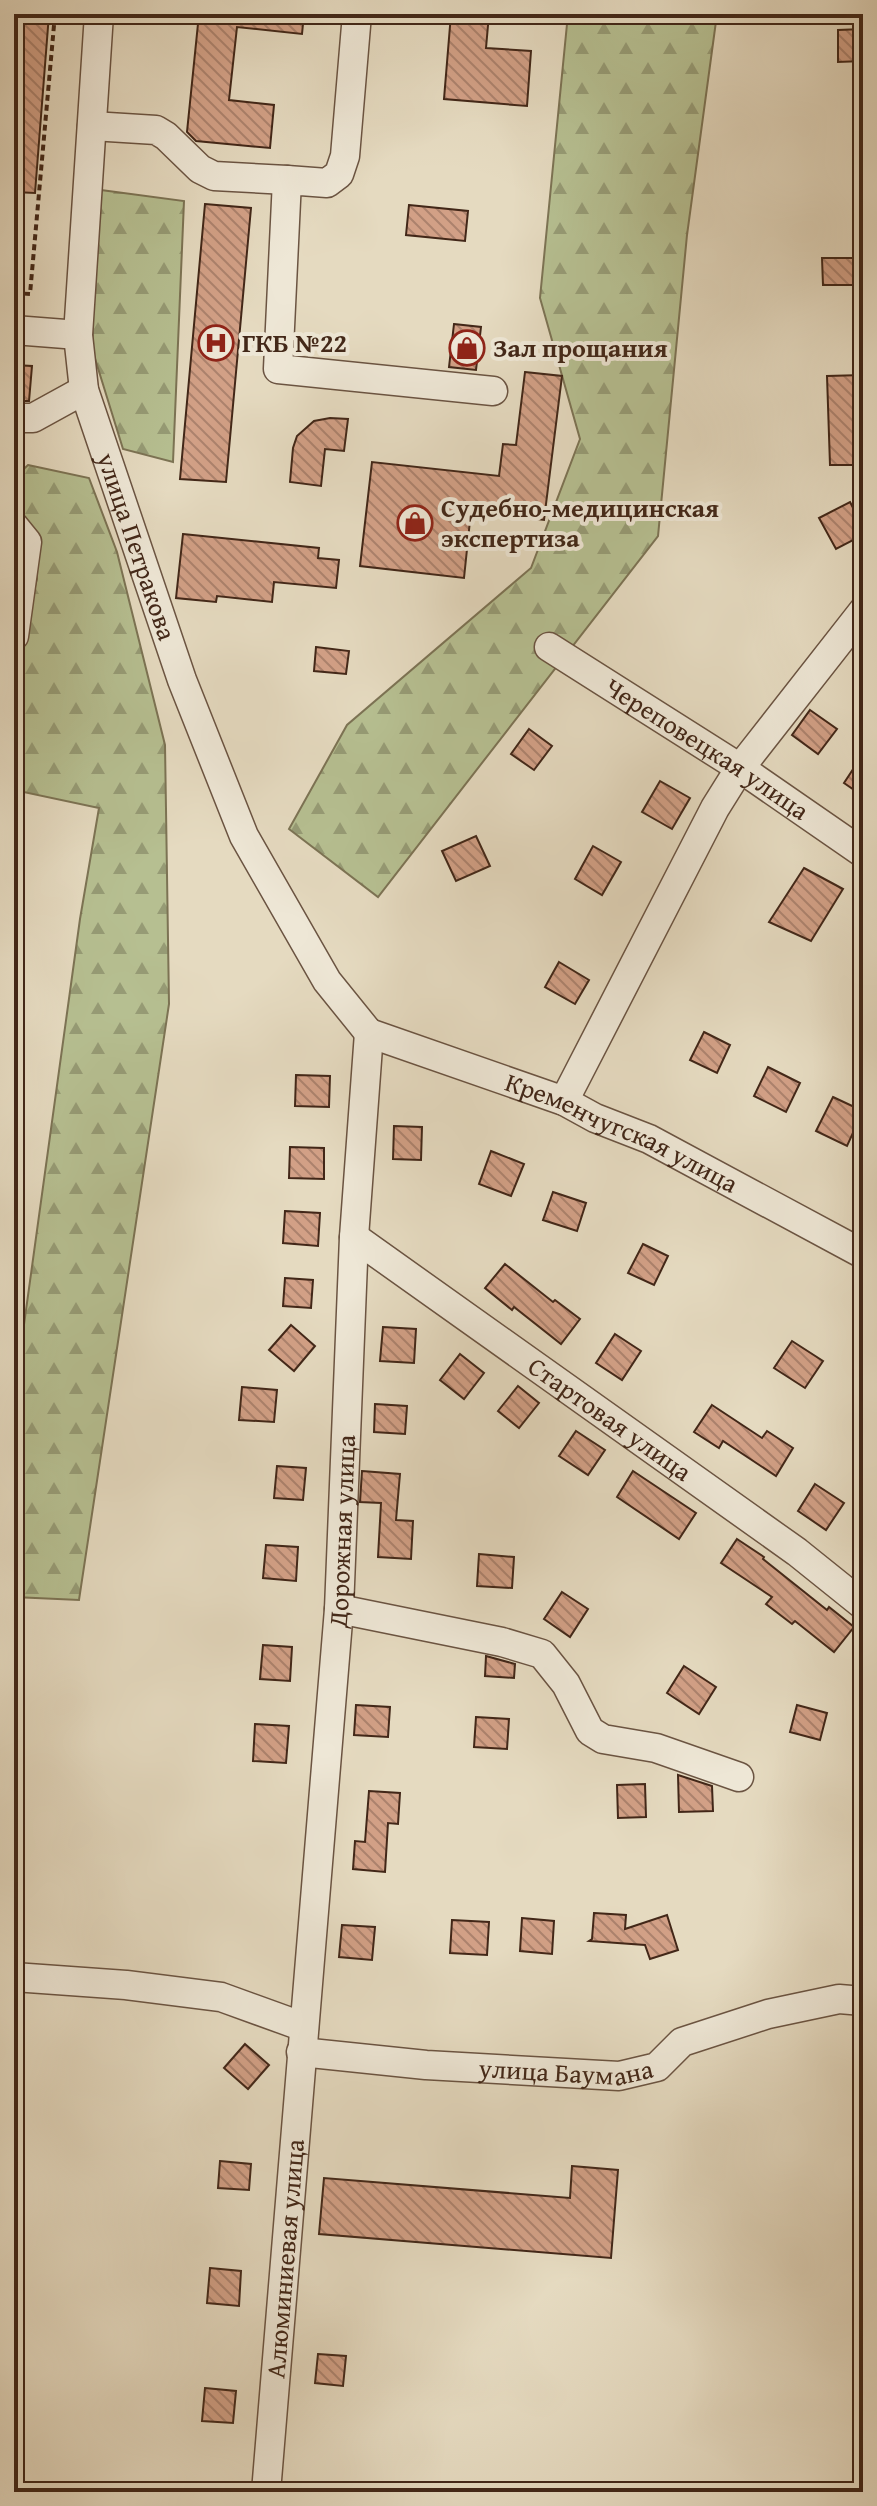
<svg xmlns="http://www.w3.org/2000/svg" width="877" height="2506" viewBox="0 0 877 2506" font-family="'Gentium Book Plus',serif">
<style>
.forest{fill:url(#forest-firs);stroke:#7c7354;stroke-width:2}
.building{fill:url(#building-back-hatch);stroke:#422718;stroke-width:2}
.lines{fill:none;stroke-linecap:round;stroke-linejoin:round}
.minor-casing{stroke:#6b5442;stroke-width:31}
.path{stroke:#422718;stroke-width:4;stroke-dasharray:6 4;stroke-linecap:butt}
.minor{stroke:#eee7d6;stroke-width:28}
.labels{text-anchor:middle;stroke-width:8;stroke-linejoin:round;paint-order:stroke}
.poi-label{font-size:26px;font-weight:bold;fill:#422718;stroke:#eee7d6;text-anchor:start}
.street-label{font-size:26px;fill:#422718;stroke:#eee7d6}
</style>
<defs>
<pattern id="forest-firs" width="22" height="20" patternUnits="userSpaceOnUse" patternTransform="scale(2)"><rect width="22" height="20" fill="#b6bf91"/><path d="M5 1l3.5 6h-7zM16 11l3.5 6h-7z" fill="#969b75"/></pattern>
<pattern id="building-back-hatch" width="6" height="6" patternUnits="userSpaceOnUse" patternTransform="scale(2)"><rect width="6" height="6" fill="#d2a086"/><path d="M-1 5l2 2M0 0l6 6M5-1l2 2" fill="none" stroke="#ac826d"/></pattern>
</defs>
<rect width="100%" height="100%" fill="#e5dac0"/>
<filter id="stains"><feTurbulence type="fractalNoise" baseFrequency=".0025" numOctaves="4"/><feColorMatrix values="0 0 0 0 .2 0 0 0 0 .09 0 0 0 0 .02 0 0 0 .5 -.17"/></filter>
<radialGradient id="worn" r=".72"><stop offset=".6" stop-color="#630" stop-opacity="0"/><stop offset="1" stop-color="#630" stop-opacity=".3"/></radialGradient>
<g class="forest">
<path d="M568,14H717L687,235L658,536L378,897L289,829L347,725L531,568L580,439L540,298Z"/>
<path d="M101,190L184,201L173,462L123,449L88,336Z"/>
<path d="M28,465L89,478L117,552L165,745L169,1004L79,1600L14,1597V1369L18,1368L80,919L99,808L14,790V666L37,579L33,534L14,510V478Z"/>
</g>
<g class="building">
<path d="M14,14H49L35,193L14,192Z"/>
<path d="M199,14H304L302,34L237,27L229,100L274,105L270,148L196,141L187,132Z"/>
<path d="M451,14H489L486,48L531,51L527,106L444,99Z"/>
<path d="M863,29V61L838,62V30Z"/>
<path d="M205,204L251,208L226,482L180,479Z"/>
<path d="M409,205L468,211L465,241L406,235Z"/>
<path d="M822,258H853L854,285H823Z"/>
<path d="M454,324L481,327L476,370L449,367Z"/>
<path d="M14,365L32,366L29,401H14Z"/>
<path d="M525,372L562,376L544,520L471,511L464,578L360,566L372,462L499,476L503,444L516,445Z"/>
<path d="M863,375V465H830L827,376Z"/>
<path d="M330,418L348,419L344,451L325,449L321,486L290,482L293,448L297,436L314,421Z"/>
<path d="M850,502L863,527V535L836,549L819,518Z"/>
<path d="M183,534L319,548L318,558L339,560L336,588L274,582L272,602L217,596L216,602L176,598Z"/>
<path d="M316,647L349,651L346,674L314,671Z"/>
<path d="M810,710L837,729L818,754L792,735Z"/>
<path d="M529,729L552,746L534,770L511,754Z"/>
<path d="M863,754V796L844,783Z"/>
<path d="M660,781L690,798L672,829L642,812Z"/>
<path d="M476,836L490,866L456,881L442,851Z"/>
<path d="M593,846L621,862L602,895L575,879Z"/>
<path d="M804,868L843,889L811,941L769,922Z"/>
<path d="M559,962L589,980L575,1004L545,987Z"/>
<path d="M704,1032L730,1045L717,1073L690,1060Z"/>
<path d="M768,1067L800,1083L786,1112L754,1096Z"/>
<path d="M296,1075L330,1076L329,1107L295,1106Z"/>
<path d="M833,1097L863,1111L847,1146L816,1131Z"/>
<path d="M394,1126L422,1127L421,1160L393,1159Z"/>
<path d="M290,1147L324,1148V1179L289,1178Z"/>
<path d="M491,1151L524,1164L511,1196L479,1184Z"/>
<path d="M553,1192L586,1203L577,1231L543,1220Z"/>
<path d="M285,1211L320,1213L318,1246L283,1243Z"/>
<path d="M643,1244L668,1256L654,1285L628,1273Z"/>
<path d="M505,1264L553,1302L555,1300L580,1319L561,1344L514,1307L512,1310L485,1288Z"/>
<path d="M285,1278L313,1280L311,1308L283,1306Z"/>
<path d="M291,1325L315,1346L294,1371L269,1350Z"/>
<path d="M383,1327L416,1329L414,1363L380,1361Z"/>
<path d="M615,1334L641,1351L622,1380L596,1363Z"/>
<path d="M792,1341L823,1361L805,1388L774,1368Z"/>
<path d="M460,1354L484,1373L464,1399L440,1380Z"/>
<path d="M518,1386L539,1403L519,1428L498,1411Z"/>
<path d="M242,1387L277,1390L274,1422L239,1420Z"/>
<path d="M375,1404L407,1406L405,1434L374,1432Z"/>
<path d="M712,1405L762,1438L767,1431L793,1448L776,1476L723,1441L719,1448L694,1432Z"/>
<path d="M576,1431L605,1450L588,1475L559,1456Z"/>
<path d="M277,1466L306,1468L303,1500L274,1498Z"/>
<path d="M362,1471L400,1474L396,1520L413,1521L411,1559L378,1557L381,1503L360,1502Z"/>
<path d="M633,1471L696,1513L679,1539L617,1497Z"/>
<path d="M815,1484L844,1503L826,1530L798,1511Z"/>
<path d="M737,1539L764,1557L763,1559L827,1610L829,1607L854,1627L834,1652L795,1621L792,1624L766,1604L772,1597L721,1563Z"/>
<path d="M266,1545L298,1547L296,1581L263,1578Z"/>
<path d="M479,1554L514,1557L512,1588L477,1586Z"/>
<path d="M562,1592L588,1609L570,1637L544,1619Z"/>
<path d="M263,1645L292,1647L290,1681L260,1679Z"/>
<path d="M486,1656L515,1664L514,1678L485,1676Z"/>
<path d="M684,1666L716,1687L699,1714L667,1693Z"/>
<path d="M356,1705L390,1707L388,1737L354,1735Z"/>
<path d="M797,1705L827,1713L820,1740L790,1732Z"/>
<path d="M476,1717L509,1719L507,1749L474,1747Z"/>
<path d="M255,1724L289,1726L286,1763L253,1761Z"/>
<path d="M678,1775L712,1786L713,1811L679,1812Z"/>
<path d="M645,1784L646,1817L618,1818L617,1785Z"/>
<path d="M369,1791L400,1793L398,1824L388,1823L385,1872L353,1869L355,1841L365,1842Z"/>
<path d="M594,1913L626,1915L625,1929L667,1915L678,1950L650,1959L645,1945L589,1941L592,1939Z"/>
<path d="M522,1918L554,1921L552,1954L520,1951Z"/>
<path d="M452,1920L489,1922L487,1955L450,1953Z"/>
<path d="M342,1925L375,1927L372,1960L339,1957Z"/>
<path d="M245,2044L269,2065L248,2089L224,2068Z"/>
<path d="M220,2161L251,2164L249,2190L218,2188Z"/>
<path d="M572,2166L618,2170L611,2258L319,2234L324,2178L570,2198Z"/>
<path d="M210,2268L241,2271L239,2306L207,2303Z"/>
<path d="M318,2354L346,2356L343,2386L315,2383Z"/>
<path d="M205,2388L236,2391L233,2423L202,2421Z"/>
</g>
<g class="lines">
<defs>
<g id="minor">
<path id="s1" d="M99,14L78,335L84,390L182,680L244,836L327,981L369,1033"/>
<path d="M357,14L345,156L339,174L327,183L287,180L278,369L493,391"/>
<path d="M92,126L156,130L166,136L200,169L214,176L287,180"/>
<path d="M14,330L78,335"/>
<path d="M14,418H33L84,390"/>
<path d="M14,526L27,542L14,636"/>
<path id="s2" d="M549,647L740,768L863,853"/>
<path id="s3" d="M369,1033L564,1101L595,1118L649,1139L863,1254"/>
<path d="M564,1101L715,808L740,768L863,611"/>
<path id="s4" d="M354,1237L797,1552L863,1605"/>
<path d="M339,1609L502,1642L542,1654L566,1684L590,1731L603,1739L656,1748L739,1777"/>
<path d="M14,1977L126,1985L221,1997L304,2027"/>
<path id="s5" d="M301,2052L426,2065L619,2076L657,2067L682,2042L768,2014L839,1999L863,2001"/>
<path id="s6" d="M266,2492L339,1609L354,1237L369,1033"/>
</g>
</defs>
<use href="#minor" class="minor-casing"/>
<path class="path" d="M14,293L30,294L55,14"/>
<use href="#minor" class="minor"/>
</g>
<defs>
<symbol id="hospital-ring" viewBox="-11 -11 22 22"><circle r="9.5" fill="#eee7d6" stroke="#8f2418" stroke-width="1.5"/><path d="M-5-5h3v3.5h4V-5h3V5h-3V1.5h-4V5h-3Z" fill="#8f2418"/></symbol>
<symbol id="shop-ring" viewBox="-11 -11 22 22"><circle r="9.5" fill="#eee7d6" stroke="#8f2418" stroke-width="1.5"/><path d="M-5-2.5h2.3a2.7 3.5 0 0 1 5.4 0H5L5.5 6h-11ZM-1.5-2.5h3a1.5 2.3 0 0 0-3 0Z" fill="#8f2418"/></symbol>
</defs>
<g fill-rule="evenodd">
<use href="#hospital-ring" x="196" y="323" width="40" height="40"/>
<use href="#shop-ring" x="447" y="328" width="40" height="40"/>
<use href="#shop-ring" x="395" y="503" width="40" height="40"/>
</g>
<g class="labels">
<g class="poi-label">
<text x="242" y="352">ГКБ №22</text>
<text x="493" y="357">Зал прощания</text>
<text x="441" y="517">Судебно-медицинская<tspan x="441" dy="30">экспертиза</tspan></text>
</g>
<g class="street-label">
<text dy="9" stroke="none"><textPath href="#s1" startOffset="542">улица Петракова</textPath></text>
<text dy="9" stroke="none"><textPath href="#s2" startOffset="188">Череповецкая улица</textPath></text>
<text dy="9" stroke="none"><textPath href="#s3" startOffset="272">Кременчугская улица</textPath></text>
<text dy="9" stroke="none"><textPath href="#s4" startOffset="314">Стартовая улица</textPath></text>
<text dy="9" stroke="none"><textPath href="#s6" startOffset="964">Дорожная улица</textPath></text>
<text dy="9" stroke="none"><textPath href="#s5" startOffset="266">улица Баумана</textPath></text>
<text dy="9" stroke="none"><textPath href="#s6" startOffset="234">Алюминиевая улица</textPath></text>
</g>
</g>
<rect width="877" height="2506" fill="none" stroke="#e5dac0" stroke-width="48"/>
<rect x="16" y="16" width="845" height="2474" fill="none" stroke="#422718" stroke-width="4"/>
<rect x="24" y="24" width="829" height="2458" fill="none" stroke="#422718" stroke-width="2"/>
<rect width="100%" height="100%" filter="url(#stains)"/>
<rect width="100%" height="100%" fill="url(#worn)"/>
</svg>
